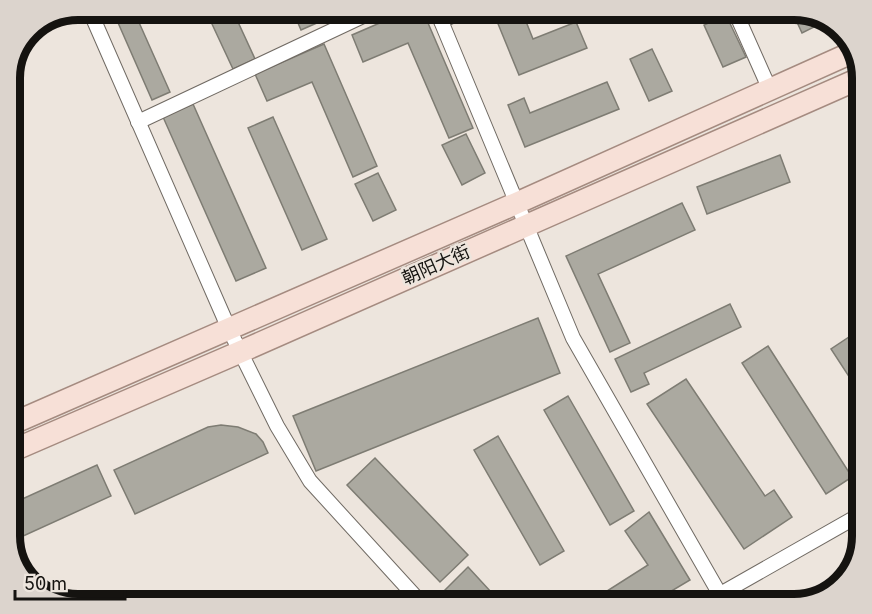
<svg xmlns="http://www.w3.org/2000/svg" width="872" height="614" viewBox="0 0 872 614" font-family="Inter,'Noto Sans SC',sans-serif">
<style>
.building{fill:#aba9a0;stroke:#7e7c73;stroke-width:1.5}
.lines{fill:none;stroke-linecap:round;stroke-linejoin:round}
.minor-casing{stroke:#706a63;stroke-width:16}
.primary-casing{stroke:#a58b80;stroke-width:24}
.minor{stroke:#fff;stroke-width:14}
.primary{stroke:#f7e0d7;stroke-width:21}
.labels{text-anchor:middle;stroke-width:5;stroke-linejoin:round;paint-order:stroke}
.street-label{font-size:18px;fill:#151310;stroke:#ede5dd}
.rim{fill:none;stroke:#151310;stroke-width:8}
</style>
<rect width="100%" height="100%" fill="#ede5dd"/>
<g class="building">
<path d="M112,9H133L170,92L152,100Z"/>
<path d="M205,9H232L255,59L233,69Z"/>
<path d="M292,9H314L319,22L301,30Z"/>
<path d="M412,9H422L473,128L449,138L408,43L363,62L352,35Z"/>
<path d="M507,9H521L533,39L576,22L587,48L519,75L494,14Z"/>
<path d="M791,9H795L822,18L824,22L802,33Z"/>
<path d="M726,15L746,57L723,67L704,25Z"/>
<path d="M324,44L377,166L353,177L312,82L267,101L255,74Z"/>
<path d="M652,49L672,91L649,101L630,59Z"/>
<path d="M607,82L619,109L525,147L508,105L524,98L530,113Z"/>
<path d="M193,104L266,268L236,281L163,117Z"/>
<path d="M273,117L327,239L302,250L248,128Z"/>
<path d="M466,134L485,173L462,185L442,145Z"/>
<path d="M780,155L790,182L707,214L697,187Z"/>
<path d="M378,173L396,210L373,221L355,184Z"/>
<path d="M682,203L695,230L598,274L630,343L610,352L566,256Z"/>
<path d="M730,304L741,327L644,373L649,384L631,392L615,359Z"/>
<path d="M538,318L560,373L316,471L293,416Z"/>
<path d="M855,333L863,345V398L831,349Z"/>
<path d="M768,346L852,477L826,494L742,363Z"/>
<path d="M686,379L765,496L774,490L792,517L744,549L647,404Z"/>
<path d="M568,396L634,511L610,525L544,410Z"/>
<path d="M221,425L238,427L256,434L263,442L268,453L135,514L114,470L208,427Z"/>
<path d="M498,436L564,551L540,565L474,450Z"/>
<path d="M375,458L468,555L440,582L347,485Z"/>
<path d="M97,465L111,496L21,537L9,510V505Z"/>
<path d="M649,512L690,580L648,605H585L648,565L625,531Z"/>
<path d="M468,567L503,605H457L444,591Z"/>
</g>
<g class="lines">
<defs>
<g id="minor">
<path d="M89,9L229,329L277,426L310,481L423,605"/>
<path d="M436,9L573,338L726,605"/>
<path d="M734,9L770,90"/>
<path d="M441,21L467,9"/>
<path d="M138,122L378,9"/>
<path d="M701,605L863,513"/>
</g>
<g id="primary">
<path d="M9,425L517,203L851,53"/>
<path d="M9,452L240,352L863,77"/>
</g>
</defs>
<use href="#minor" class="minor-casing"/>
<use href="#primary" class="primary-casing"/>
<use href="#minor" class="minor"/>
<use href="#primary" class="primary"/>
</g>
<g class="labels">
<g class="street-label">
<text transform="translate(436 265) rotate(-24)" y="6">朝阳大街</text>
</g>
</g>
<path d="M0 0H872V614H0ZM78 20H794A58 58 0 0 1 852 78V536A58 58 0 0 1 794 594H78A58 58 0 0 1 20 536V78A58 58 0 0 1 78 20Z" fill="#dcd4cd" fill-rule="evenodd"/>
<path class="rim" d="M78 20H794A58 58 0 0 1 852 78V536A58 58 0 0 1 794 594H78A58 58 0 0 1 20 536V78A58 58 0 0 1 78 20Z"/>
<path d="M15 590v9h110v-9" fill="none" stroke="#151310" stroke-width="3"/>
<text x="24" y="590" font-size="18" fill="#151310" stroke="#ede5dd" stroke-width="4.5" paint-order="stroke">50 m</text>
</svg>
